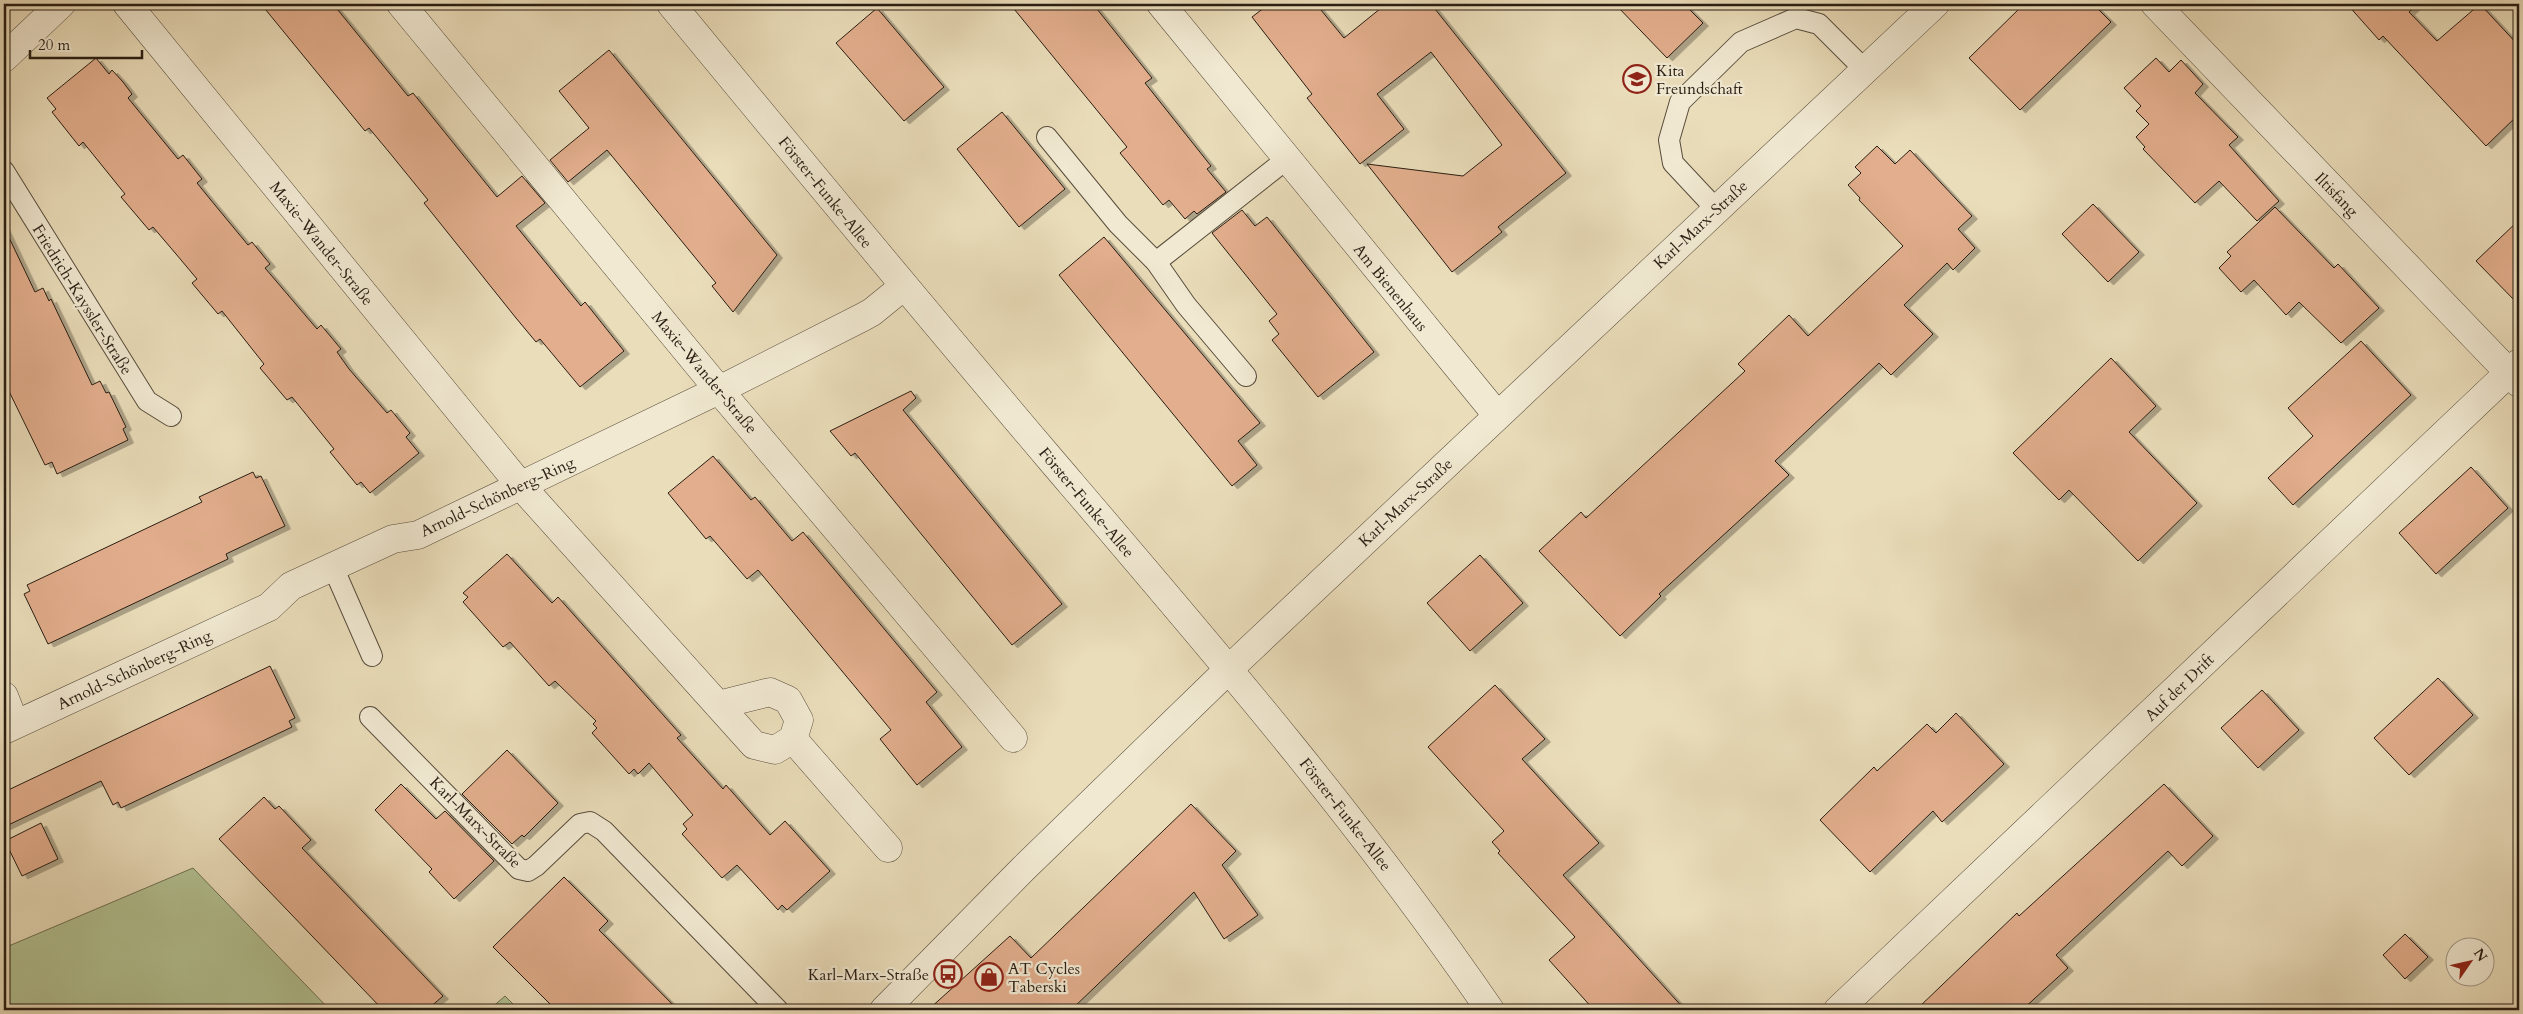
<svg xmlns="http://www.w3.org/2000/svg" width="2523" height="1014" viewBox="0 0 2523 1014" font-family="Cardo,serif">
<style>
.green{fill:#b3c293;stroke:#6e7053}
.building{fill:#e2ae8d;stroke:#281d13;filter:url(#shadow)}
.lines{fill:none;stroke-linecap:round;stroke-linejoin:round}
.service-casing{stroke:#584d3d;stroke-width:22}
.minor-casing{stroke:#584d3d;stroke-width:29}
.tertiary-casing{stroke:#584d3d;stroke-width:29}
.service{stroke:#f1e9d2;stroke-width:20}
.minor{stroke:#f1e9d2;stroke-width:28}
.tertiary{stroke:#f1e9d2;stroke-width:28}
.labels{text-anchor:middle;stroke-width:4.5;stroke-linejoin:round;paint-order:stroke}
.poi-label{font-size:16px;fill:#281d13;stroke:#f1e9d2;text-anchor:start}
.street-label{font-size:16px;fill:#281d13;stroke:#f1e9d2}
</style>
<defs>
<filter id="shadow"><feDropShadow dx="5.5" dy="3" stdDeviation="0" flood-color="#0004"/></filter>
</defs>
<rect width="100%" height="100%" fill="#eaddba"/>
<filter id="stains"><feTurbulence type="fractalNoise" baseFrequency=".004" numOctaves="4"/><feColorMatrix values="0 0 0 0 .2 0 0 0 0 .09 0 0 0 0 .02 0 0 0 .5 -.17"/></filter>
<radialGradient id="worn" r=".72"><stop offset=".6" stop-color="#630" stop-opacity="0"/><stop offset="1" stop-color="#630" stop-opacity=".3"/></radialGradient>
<g class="green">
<path d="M193,868L330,1010H4V948Z"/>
<path d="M505,996L519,1010H489Z"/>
</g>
<g class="building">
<path d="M261,4H333L408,96L413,93L497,197L522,176L545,203L516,226L581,306L585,302L624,351L580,387L540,339L536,342L516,318L424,203L428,200L389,152L369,128L365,131Z"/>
<path d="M1010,4H1093L1152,78L1145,83L1211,166L1207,169L1226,192L1197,214L1194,211L1185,219L1169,200L1163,205L1120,153L1127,147Z"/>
<path d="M1269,4H1316L1344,38L1386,4H1431L1566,173L1498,227L1502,232L1452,272L1367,164L1463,176L1502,145L1431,52L1377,94L1404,129L1360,164L1307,98L1312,94L1252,17Z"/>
<path d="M1615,4H1684L1703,23L1667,58Z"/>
<path d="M2024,4H2093L2111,22L2020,110L1969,58Z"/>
<path d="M2347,4H2418L2409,12L2437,41L2480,4L2519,46V114L2486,146L2383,36L2379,40Z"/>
<path d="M877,8L944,87L904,121L836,43Z"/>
<path d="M609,50L777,255L733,312L712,286L716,283L607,150L568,182L550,160L589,128L559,91Z"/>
<path d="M96,58L109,74L112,70L123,82L132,94L128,98L178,159L183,155L202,179L197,183L210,199L248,245L252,242L270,264L265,268L317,329L321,325L341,349L337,352L349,369L387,413L391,410L410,433L406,437L419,453L370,493L361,482L357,485L330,452L334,449L292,397L287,400L260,368L264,364L222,311L218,314L192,283L197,279L176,254L153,227L149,230L121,197L125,194L83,142L79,146L52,112L56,109L47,98Z"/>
<path d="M2156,58L2169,72L2181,60L2203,84L2195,93L2238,137L2229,145L2279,201L2257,221L2219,181L2195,203L2143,149L2145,147L2136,137L2149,124L2136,111L2141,106L2124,88Z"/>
<path d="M1002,112L1065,189L1019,227L957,149Z"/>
<path d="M1877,146L1895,164L1910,150L1972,216L1958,229L1975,248L1953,270L1947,263L1904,305L1933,334L1891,375L1879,363L1775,461L1789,475L1659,594L1661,596L1620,636L1539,551L1581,512L1586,518L1745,371L1738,364L1789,315L1808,336L1903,246L1859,200L1860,198L1848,185L1861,173L1855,167Z"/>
<path d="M2093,204L2139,252L2108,282L2062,234Z"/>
<path d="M2275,207L2334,268L2338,264L2379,308L2341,343L2299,302L2286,315L2254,280L2241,292L2219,268L2231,256L2227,252Z"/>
<path d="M1242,210L1255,226L1267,217L1374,352L1318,397L1272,340L1279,334L1269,321L1277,314L1212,233Z"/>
<path d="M2519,220V305L2476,261Z"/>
<path d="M4,227L35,292L43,288L49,301L51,299L92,385L100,381L106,393L109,392L126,427L123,429L128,440L57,474L52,462L45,465L4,381Z"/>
<path d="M1104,237L1260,423L1238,441L1257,465L1232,486L1059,275Z"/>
<path d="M2361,341L2411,395L2293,505L2268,478L2313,436L2288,408Z"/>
<path d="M2111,358L2156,406L2129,432L2197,503L2138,561L2069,490L2059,500L2013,453Z"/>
<path d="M911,391L916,398L903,410L1062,604L1012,645L855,453L851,456L830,431Z"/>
<path d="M713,456L751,500L755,497L792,541L803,532L937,692L926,702L962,747L917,785L880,739L891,730L758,570L747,579L710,536L706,539L668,493Z"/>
<path d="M2471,467L2508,508L2436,574L2399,533Z"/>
<path d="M253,472L256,478L261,476L285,526L226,554L228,559L48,644L24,594L30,591L27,585L202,502L199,497Z"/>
<path d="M507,554L552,603L558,597L681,735L677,738L723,789L726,785L770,835L785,821L830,871L787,910L782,905L778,910L737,865L722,878L682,834L687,829L683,824L693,815L649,763L638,774L634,769L629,774L592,733L597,728L593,724L596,721L555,681L549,686L510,642L503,647L463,602L468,597L463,593Z"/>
<path d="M1480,555L1523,603L1470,651L1427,603Z"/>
<path d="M270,666L295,718L289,721L292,727L121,808L118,802L113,805L101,781L4,827V792Z"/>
<path d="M2438,678L2473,715L2409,775L2374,738Z"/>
<path d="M1495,685L1545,739L1522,759L1599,843L1563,875L1685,1010H1594L1549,960L1575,937L1498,853L1500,851L1492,842L1504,831L1428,747Z"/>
<path d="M2262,690L2299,730L2258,768L2221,728Z"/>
<path d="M1956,713L2004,764L1942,822L1933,811L1870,872L1820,820L1874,767L1877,771L1927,724L1936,733Z"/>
<path d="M507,750L558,803L524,837L522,835L512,844L462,794Z"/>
<path d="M401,784L436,819L445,811L494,861L454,899L429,872L432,869L375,810Z"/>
<path d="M2164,784L2213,836L2182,866L2168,851L2056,955L2068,968L2022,1010H1916L2017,913L2019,916Z"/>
<path d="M264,797L275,809L279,806L311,840L302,848L443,996L427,1010H383L219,839Z"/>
<path d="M1191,804L1236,851L1222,865L1258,915L1224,939L1194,892L1071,1010H928L1010,936L1031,958Z"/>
<path d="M41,823L58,859L22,876L5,841Z"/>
<path d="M564,877L608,921L599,930L678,1010H556L493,947Z"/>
<path d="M2405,934L2428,957L2405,979L2383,955Z"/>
</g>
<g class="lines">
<defs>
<g id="service">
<path d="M1047,137L1118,224L1156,262L1186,305L1246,376"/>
<path d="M4,171L147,401L171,416"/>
<path d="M1716,209L1673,163L1669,140L1680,102L1741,42L1796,18L1819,24L1865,70"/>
<path d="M1156,262L1287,159"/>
<path d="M333,567L372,656"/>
<path d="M370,717L519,869L528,871L536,866L580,824L590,822L604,831L778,1010"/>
</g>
<g id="minor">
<path d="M127,4L521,486L754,745L775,750L793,739L799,720L788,700L770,692L718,705"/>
<path d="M401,4L719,390L1013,738"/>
<path d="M1161,4L1497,415"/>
<path d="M2155,4L2519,383"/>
<path d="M4,58L61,4"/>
<path d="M1229,669L1935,4"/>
<path d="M4,696L15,724"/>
<path d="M4,730L269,607L291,586L393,539L418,535L719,390L863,317L872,312L904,286"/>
<path d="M793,739L888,848"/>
<path d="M1838,1010L2519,363"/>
</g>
<g id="tertiary">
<path d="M671,4C797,157 923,309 1051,460C1204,639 1357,816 1490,1010"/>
<path d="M884,1010L1023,869L1229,669"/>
</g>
</defs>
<use href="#service" class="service-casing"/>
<use href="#minor" class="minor-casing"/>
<use href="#tertiary" class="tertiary-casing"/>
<use href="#service" class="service"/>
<use href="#minor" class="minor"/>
<use href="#tertiary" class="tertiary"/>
</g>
<defs>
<symbol id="school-ring" viewBox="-11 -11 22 22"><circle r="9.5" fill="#f1e9d2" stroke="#8f2418" stroke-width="1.5"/><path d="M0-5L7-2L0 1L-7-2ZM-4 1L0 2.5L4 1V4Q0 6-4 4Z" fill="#8f2418"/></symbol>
<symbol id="bus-ring" viewBox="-11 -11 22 22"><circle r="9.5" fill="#f1e9d2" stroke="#8f2418" stroke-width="1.5"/><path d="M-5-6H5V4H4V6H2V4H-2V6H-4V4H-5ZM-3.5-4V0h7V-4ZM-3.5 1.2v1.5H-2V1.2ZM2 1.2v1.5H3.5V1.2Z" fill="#8f2418"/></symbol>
<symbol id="shop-ring" viewBox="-11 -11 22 22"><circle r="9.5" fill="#f1e9d2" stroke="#8f2418" stroke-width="1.5"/><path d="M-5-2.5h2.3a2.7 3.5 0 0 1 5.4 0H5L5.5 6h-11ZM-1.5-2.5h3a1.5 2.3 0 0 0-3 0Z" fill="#8f2418"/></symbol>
</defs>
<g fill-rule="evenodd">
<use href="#school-ring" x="1621" y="63" width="32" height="32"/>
<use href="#bus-ring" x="932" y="958" width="32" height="32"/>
<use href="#shop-ring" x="973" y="961" width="32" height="32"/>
</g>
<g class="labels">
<g class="poi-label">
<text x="1656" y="76">Kita<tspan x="1656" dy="18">Freundschaft</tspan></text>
<text x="1008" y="974">AT Cycles<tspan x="1008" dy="18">Taberski</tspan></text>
<text x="929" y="980" text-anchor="end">Karl-Marx-Straße</text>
</g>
<g class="street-label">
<text transform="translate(826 192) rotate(51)" y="6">Förster-Funke-Allee</text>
<text transform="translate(2337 194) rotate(46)" y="6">Iltisfang</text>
<text transform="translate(1700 224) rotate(-43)" y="6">Karl-Marx-Straße</text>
<text transform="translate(322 243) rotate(51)" y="6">Maxie-Wander-Straße</text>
<text transform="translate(1391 287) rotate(51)" y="6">Am Bienenhaus</text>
<text transform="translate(83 299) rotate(58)" y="6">Friedrich-Kayssler-Straße</text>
<text transform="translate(705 372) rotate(50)" y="6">Maxie-Wander-Straße</text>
<text transform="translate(497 496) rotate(-25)" y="6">Arnold-Schönberg-Ring</text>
<text transform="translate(1087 502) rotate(50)" y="6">Förster-Funke-Allee</text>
<text transform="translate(1405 502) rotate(-43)" y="6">Karl-Marx-Straße</text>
<text transform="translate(134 669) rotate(-25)" y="6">Arnold-Schönberg-Ring</text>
<text transform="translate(2179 687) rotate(-44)" y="6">Auf der Drift</text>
<text transform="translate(1346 814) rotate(52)" y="6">Förster-Funke-Allee</text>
<text transform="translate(476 822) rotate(45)" y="6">Karl-Marx-Straße</text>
</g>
</g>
<rect width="2523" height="1014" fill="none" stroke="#eaddba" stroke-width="20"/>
<rect x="5" y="5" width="2513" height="1004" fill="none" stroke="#281d13" stroke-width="2.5"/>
<rect x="10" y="10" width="2503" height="994" fill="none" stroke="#281d13"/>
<g transform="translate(2470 962) rotate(56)"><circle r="24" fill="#f1e9d2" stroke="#a19786"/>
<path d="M0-4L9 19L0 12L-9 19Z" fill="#8f2418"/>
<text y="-8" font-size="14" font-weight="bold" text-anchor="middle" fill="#281d13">N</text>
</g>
<path d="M30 50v8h112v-8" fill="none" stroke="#281d13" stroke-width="2.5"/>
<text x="38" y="50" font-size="15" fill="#281d13" stroke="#f1e9d2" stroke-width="4" paint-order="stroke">20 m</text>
<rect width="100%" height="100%" filter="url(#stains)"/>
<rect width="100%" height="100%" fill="url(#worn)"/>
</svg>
